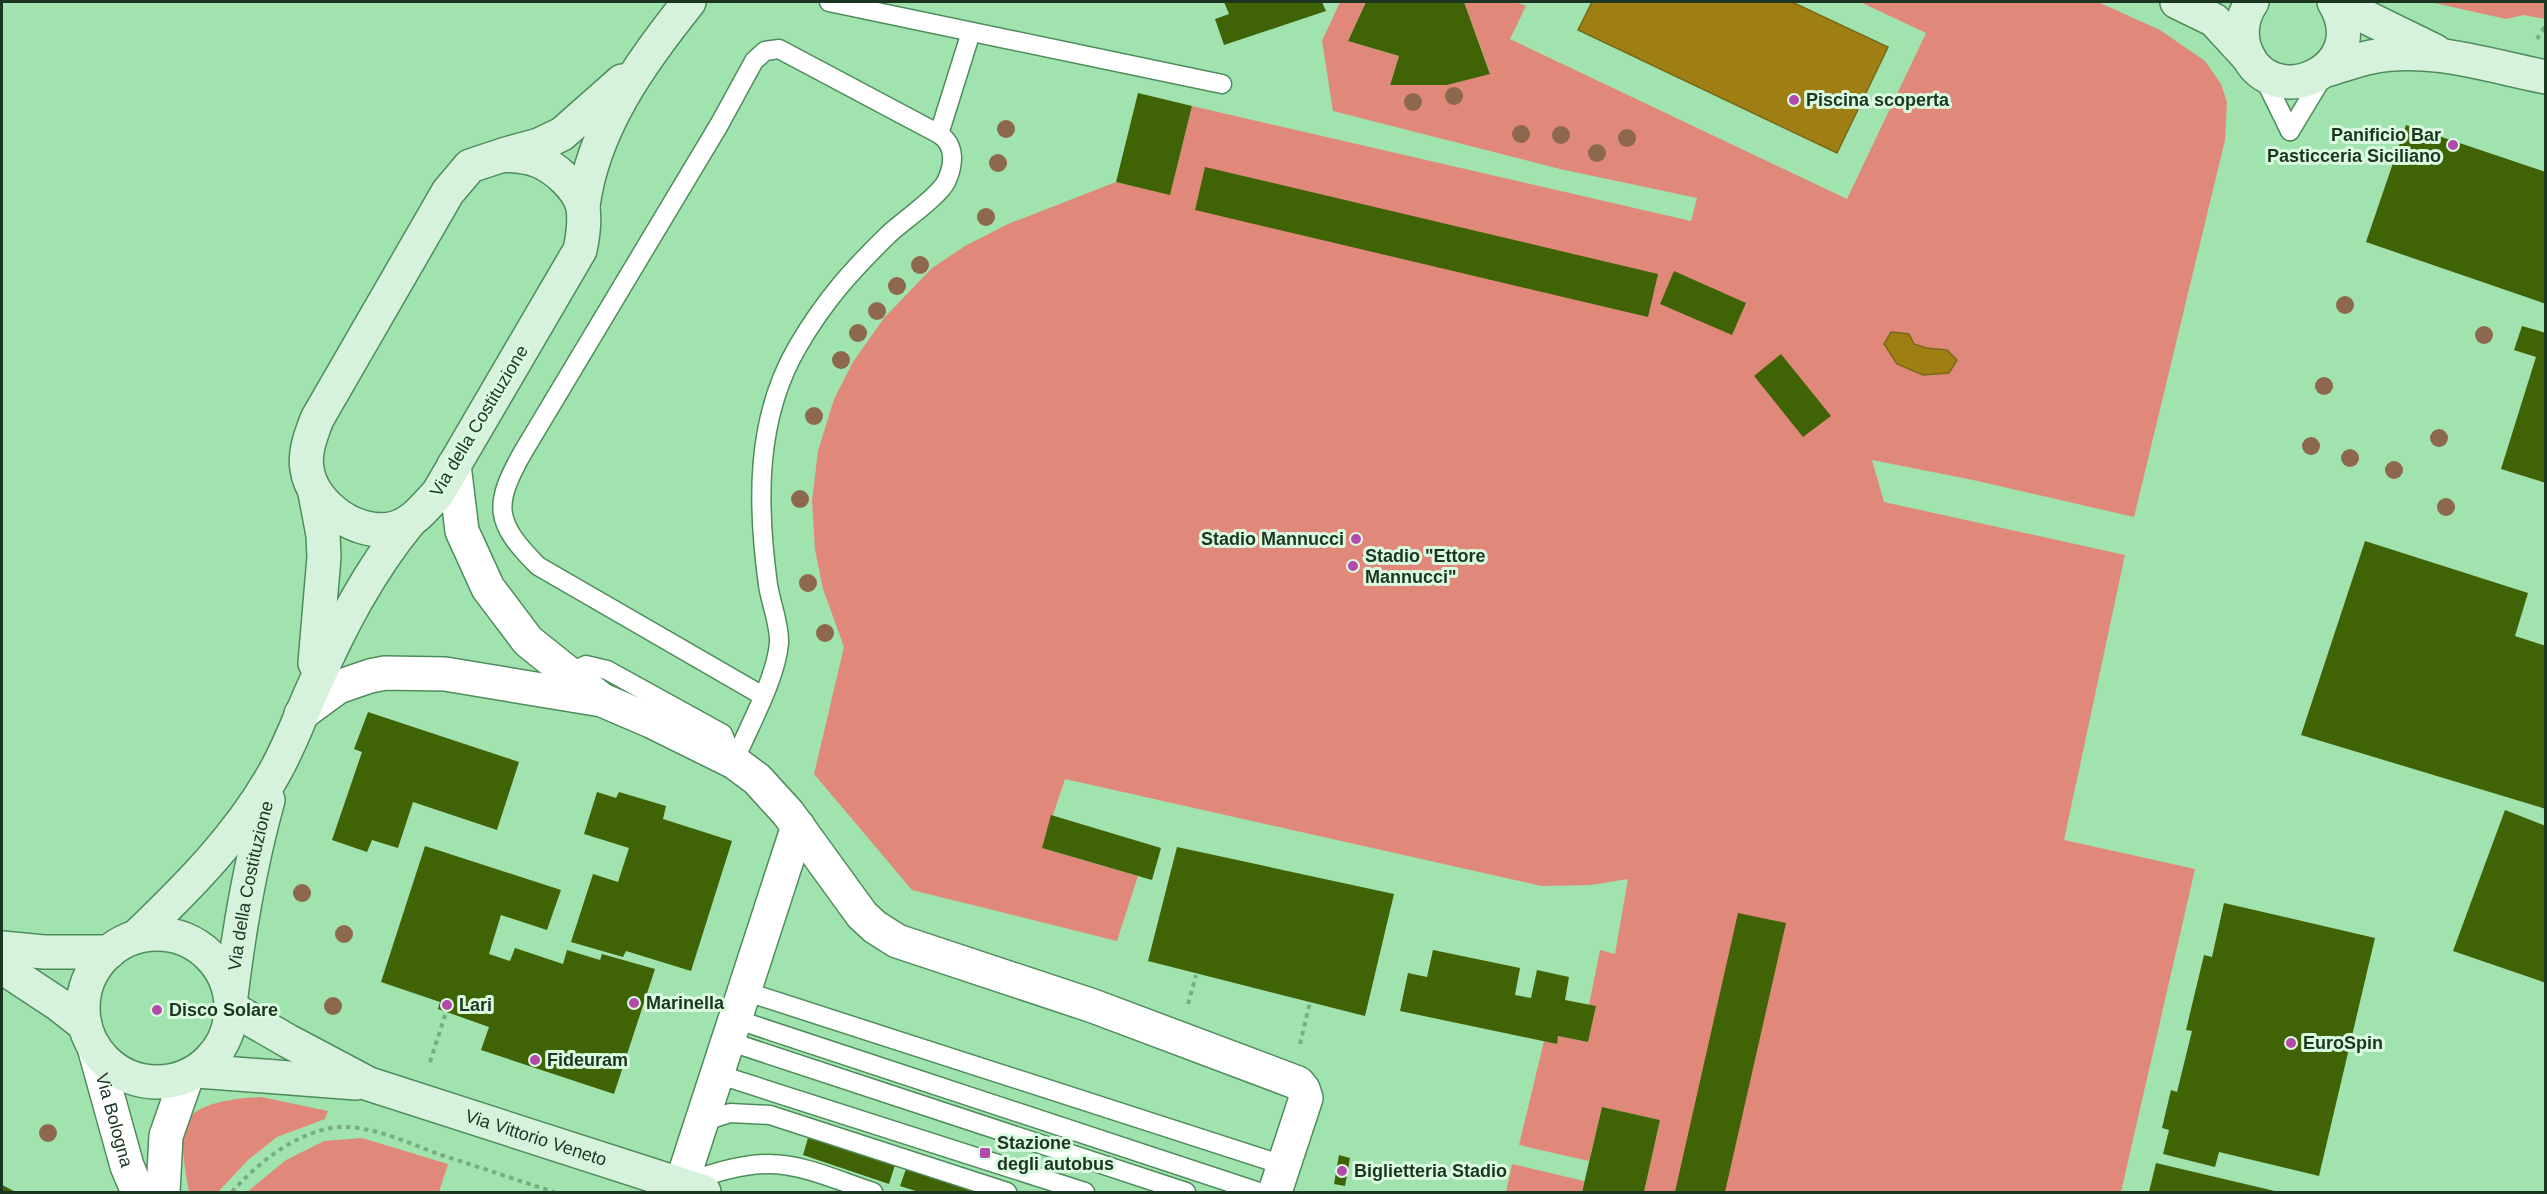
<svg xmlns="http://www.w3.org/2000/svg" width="2547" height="1194" viewBox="0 0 2547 1194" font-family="Arial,sans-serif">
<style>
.green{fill:#e0897b}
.water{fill:#9f7f14;stroke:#776918;stroke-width:1.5}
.building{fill:#406306}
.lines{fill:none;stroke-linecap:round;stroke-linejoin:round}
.lane-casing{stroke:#4e8c5c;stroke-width:21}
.street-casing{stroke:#4e8c5c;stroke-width:36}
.secondary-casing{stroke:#4e8c5c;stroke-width:36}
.path{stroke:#78ad82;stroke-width:4;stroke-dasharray:4.5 4.5;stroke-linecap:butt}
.lane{stroke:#fff;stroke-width:18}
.street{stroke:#fff;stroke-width:33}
.secondary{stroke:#d6f1dc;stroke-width:33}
.tree{fill:#8d684e}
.poi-dot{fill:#b249ab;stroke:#dafbe0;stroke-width:2}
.labels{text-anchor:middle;stroke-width:6;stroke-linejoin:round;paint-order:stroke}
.poi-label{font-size:18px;font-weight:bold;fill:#1b3521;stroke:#dafbe0;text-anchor:start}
.street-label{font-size:18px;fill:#1b3521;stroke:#dafbe0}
</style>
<rect width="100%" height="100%" fill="#a1e3ae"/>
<g class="green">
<path d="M1340,2H1366L1348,41L1399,56L1390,84L1447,85L1490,73L1464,2H1516L1526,6L1510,39L1847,199L1926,33L1860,2H2098L2160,30L2205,61L2221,84L2227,102L2225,140L2134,517L1973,480L1872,460L1884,502L2125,555L2064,840L2195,869L2121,1192H1644L1660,1120L1602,1107L1589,1161L1519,1145L1544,1041L1556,1044L1558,1036L1588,1042L1596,1006L1589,1005L1600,950L1615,954L1628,879L1591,885L1542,886L1065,779L1042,848L1138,876L1117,941L912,890L814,774L844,647L823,589L815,550L812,501L818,451L834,399L853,362L884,318L932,268L965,246L1008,224L1116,182L1170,194L1192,106L1691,221L1697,198L1560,169L1333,111L1322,41Z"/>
<path d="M2430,2H2545V19L2524,15L2506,19Z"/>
<path d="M261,1097L328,1111L325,1119L277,1137L248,1160L218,1192H189C186,1174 177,1134 189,1118C203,1101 241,1098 261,1097Z"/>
<path d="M362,1138L448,1164L439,1192H247L286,1160L324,1141Z"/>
<path d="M1512,1164L1584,1181L1582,1192H1506Z"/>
</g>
<g class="water">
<path d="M1592,2H1792L1888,47L1837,153L1578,30Z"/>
<path d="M1891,332L1909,334L1914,344L1926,348L1947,350L1957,360L1949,373L1923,375L1897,364L1884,344Z"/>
</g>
<g class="building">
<path d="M1224,2H1322L1326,11L1224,45L1215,19L1229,14Z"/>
<path d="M1366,2H1464L1490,74L1447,85H1390L1399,56L1348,41Z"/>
<path d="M1138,93L1192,106L1170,195L1116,182Z"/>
<path d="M2406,125L2546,172V304L2366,242Z"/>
<path d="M1205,167L1658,274L1648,317L1195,210Z"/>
<path d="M1674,271L1746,303L1732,335L1660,304Z"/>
<path d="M2522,326L2546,333V483L2501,469L2536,357L2514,350Z"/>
<path d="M1781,354L1831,416L1803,437L1754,376Z"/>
<path d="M2365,541L2528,593L2515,636L2546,646V809L2301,735Z"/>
<path d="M368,712L519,762L497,830L413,802L398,848L372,840L367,852L332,840L362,752L354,749Z"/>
<path d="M597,792L616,798L619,792L666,806L663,819L732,841L691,971L626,951L623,957L571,942L593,874L618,882L629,848L584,834Z"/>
<path d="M2505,810L2546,826V983L2453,951Z"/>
<path d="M1051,815L1161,848L1152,880L1042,848Z"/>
<path d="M425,846L561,890L547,930L501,915L489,954L510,961L515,948L563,964L567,950L600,960L602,954L655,969L614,1094L481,1050L489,1027L438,1009L440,1002L381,982Z"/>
<path d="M1177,847L1394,894L1365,1016L1148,961Z"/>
<path d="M2224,903L2375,938L2319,1176L2219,1152L2215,1167L2163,1154L2169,1130L2162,1128L2171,1090L2177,1092L2192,1031L2186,1030L2204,955L2212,957Z"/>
<path d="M1738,913L1786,923L1725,1192H1675Z"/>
<path d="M1433,950L1520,968L1515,995L1531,998L1537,970L1569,977L1565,1000L1596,1006L1588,1042L1558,1036L1557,1044L1400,1011L1408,973L1427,977Z"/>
<path d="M1602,1107L1660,1120L1644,1192H1582Z"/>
<path d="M808,1138L895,1165L889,1184L803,1155Z"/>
<path d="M1339,1155L1350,1158L1345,1186L1334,1184Z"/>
<path d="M2156,1163L2279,1192H2149Z"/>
<path d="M906,1169L977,1192H919L900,1186Z"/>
<path d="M2,1185L16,1192H2Z"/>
</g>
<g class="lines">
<defs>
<g id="lane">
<path d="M829,2L1222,84"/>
<path d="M2263,76L2290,131"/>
<path d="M2290,131L2325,73"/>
<path d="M939,134L971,32"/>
<path d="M568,673L586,665L607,670L723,734L734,762"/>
<path d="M734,762C748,728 776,679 779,643C780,625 771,604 768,585C757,504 755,419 798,346C825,300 851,271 889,234C903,221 938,197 946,182C954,165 956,145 939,134L779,49L765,51L754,61L719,125L523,452C493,505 494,522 538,566L763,696"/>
<path d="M744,991L1283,1165"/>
<path d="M735,1019L1259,1192"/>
<path d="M728,1041L1186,1192"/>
<path d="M717,1074L1085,1192"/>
<path d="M702,1122L730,1113L770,1115L1007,1192"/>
<path d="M683,1184C709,1174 741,1164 769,1164C804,1164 841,1182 873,1192"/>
</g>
<g id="street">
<path d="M454,465L462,531L488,588L528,641L598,697"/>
<path d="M301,714L338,687L370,676L385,673L445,674L602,700L651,721L734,762L757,779L788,813L862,915L875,927L897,941L1093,1006L1298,1083L1303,1089L1306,1098L1275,1192"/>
<path id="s1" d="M94,1047L127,1166L138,1192"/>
<path d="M681,1185L798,826"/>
<path d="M163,1192L166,1136L187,1076"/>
</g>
<g id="secondary">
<path d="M2177,2L2214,20L2249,58"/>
<path d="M2252,2C2243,15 2240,30 2244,46C2265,117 2376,72 2334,2"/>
<path d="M2335,2L2435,51"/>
<path d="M2326,70C2341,66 2356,60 2371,57C2429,45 2489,66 2546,77"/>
<path d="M506,154L539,145L562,134L622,81"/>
<path d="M503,155C514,156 526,156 536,160C554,166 579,188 583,208C585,222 583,236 580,250L438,493C425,507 413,523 395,528C358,538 312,505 307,469C304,452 311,435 317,419L448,192L470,166Z"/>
<path d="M583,206C593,128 641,62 689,2"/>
<path d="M315,493L323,535L324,557L315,663"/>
<circle cx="157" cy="1008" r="74"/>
<path d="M136,937C189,886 241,834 276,770C291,743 301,714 314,686C340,627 369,571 410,521"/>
<path d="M2,948L44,952H109"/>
<path d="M2,967L58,1004L85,1025"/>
<path id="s2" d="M231,996C239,929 250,865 268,800"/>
<path id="s3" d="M231,1008L288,1041L369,1084L704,1192"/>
<path d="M197,1071L356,1083"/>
</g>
</defs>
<use href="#lane" class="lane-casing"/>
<use href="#street" class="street-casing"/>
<use href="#secondary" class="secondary-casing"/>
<g class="path">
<path d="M2537,39L2544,28H2546"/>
<path d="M1188,1004L1196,975"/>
<path d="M1300,1044L1310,1002"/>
<path d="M430,1062L446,1012"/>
<path d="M232,1192C257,1164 289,1138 326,1129C363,1120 407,1143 441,1155C479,1167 517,1180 554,1192"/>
</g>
<use href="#lane" class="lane"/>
<use href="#street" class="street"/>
<use href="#secondary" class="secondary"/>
</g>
<g class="tree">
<circle cx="1454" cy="96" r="9"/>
<circle cx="1413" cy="102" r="9"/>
<circle cx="1006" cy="129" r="9"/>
<circle cx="1521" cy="134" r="9"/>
<circle cx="1561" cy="135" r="9"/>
<circle cx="1627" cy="138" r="9"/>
<circle cx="1597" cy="153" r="9"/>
<circle cx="998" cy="163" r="9"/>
<circle cx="986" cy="217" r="9"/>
<circle cx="920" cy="265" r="9"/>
<circle cx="897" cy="286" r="9"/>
<circle cx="2345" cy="305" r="9"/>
<circle cx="877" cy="311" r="9"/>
<circle cx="858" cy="333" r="9"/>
<circle cx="2484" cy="335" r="9"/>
<circle cx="841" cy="360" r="9"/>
<circle cx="2324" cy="386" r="9"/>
<circle cx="814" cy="416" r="9"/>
<circle cx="2439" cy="438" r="9"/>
<circle cx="2311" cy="446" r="9"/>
<circle cx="2350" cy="458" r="9"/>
<circle cx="2394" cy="470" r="9"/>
<circle cx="800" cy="499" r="9"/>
<circle cx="2446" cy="507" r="9"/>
<circle cx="808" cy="583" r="9"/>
<circle cx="825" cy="633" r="9"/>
<circle cx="302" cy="893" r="9"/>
<circle cx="344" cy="934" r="9"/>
<circle cx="333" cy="1006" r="9"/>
<circle cx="48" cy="1133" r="9"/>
</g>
<g class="poi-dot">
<circle cx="1794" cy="100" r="6"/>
<circle cx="2453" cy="145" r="6"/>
<circle cx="1356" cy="539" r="6"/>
<circle cx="1353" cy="566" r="6"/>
<circle cx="634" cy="1003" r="6"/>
<circle cx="447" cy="1005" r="6"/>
<circle cx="157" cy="1010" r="6"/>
<circle cx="2291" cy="1043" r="6"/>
<circle cx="535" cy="1060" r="6"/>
<rect x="979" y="1147" width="12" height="12" rx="3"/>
<circle cx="1342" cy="1171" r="6"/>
</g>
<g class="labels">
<g class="poi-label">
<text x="1806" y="106">Piscina scoperta</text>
<text x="2441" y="141" text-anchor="end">Panificio Bar<tspan x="2441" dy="21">Pasticceria Siciliano</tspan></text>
<text x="1344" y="545" text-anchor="end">Stadio Mannucci</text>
<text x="1365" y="562">Stadio "Ettore<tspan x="1365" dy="21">Mannucci"</tspan></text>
<text x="646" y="1009">Marinella</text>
<text x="459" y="1011">Lari</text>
<text x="169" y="1016">Disco Solare</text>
<text x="2303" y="1049">EuroSpin</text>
<text x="547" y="1066">Fideuram</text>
<text x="997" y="1149">Stazione<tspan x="997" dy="21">degli autobus</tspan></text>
<text x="1354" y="1177">Biglietteria Stadio</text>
</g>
<g class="street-label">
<text transform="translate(479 421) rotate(-59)" y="6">Via della Costituzione</text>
<text dy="6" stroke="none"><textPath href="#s2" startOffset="112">Via della Costituzione</textPath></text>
<text dy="6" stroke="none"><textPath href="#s1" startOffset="76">Via Bologna</textPath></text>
<text dy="6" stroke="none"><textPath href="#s3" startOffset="333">Via Vittorio Veneto</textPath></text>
</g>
</g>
<rect width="2547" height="1194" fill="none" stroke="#1b3521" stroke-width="6"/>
</svg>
